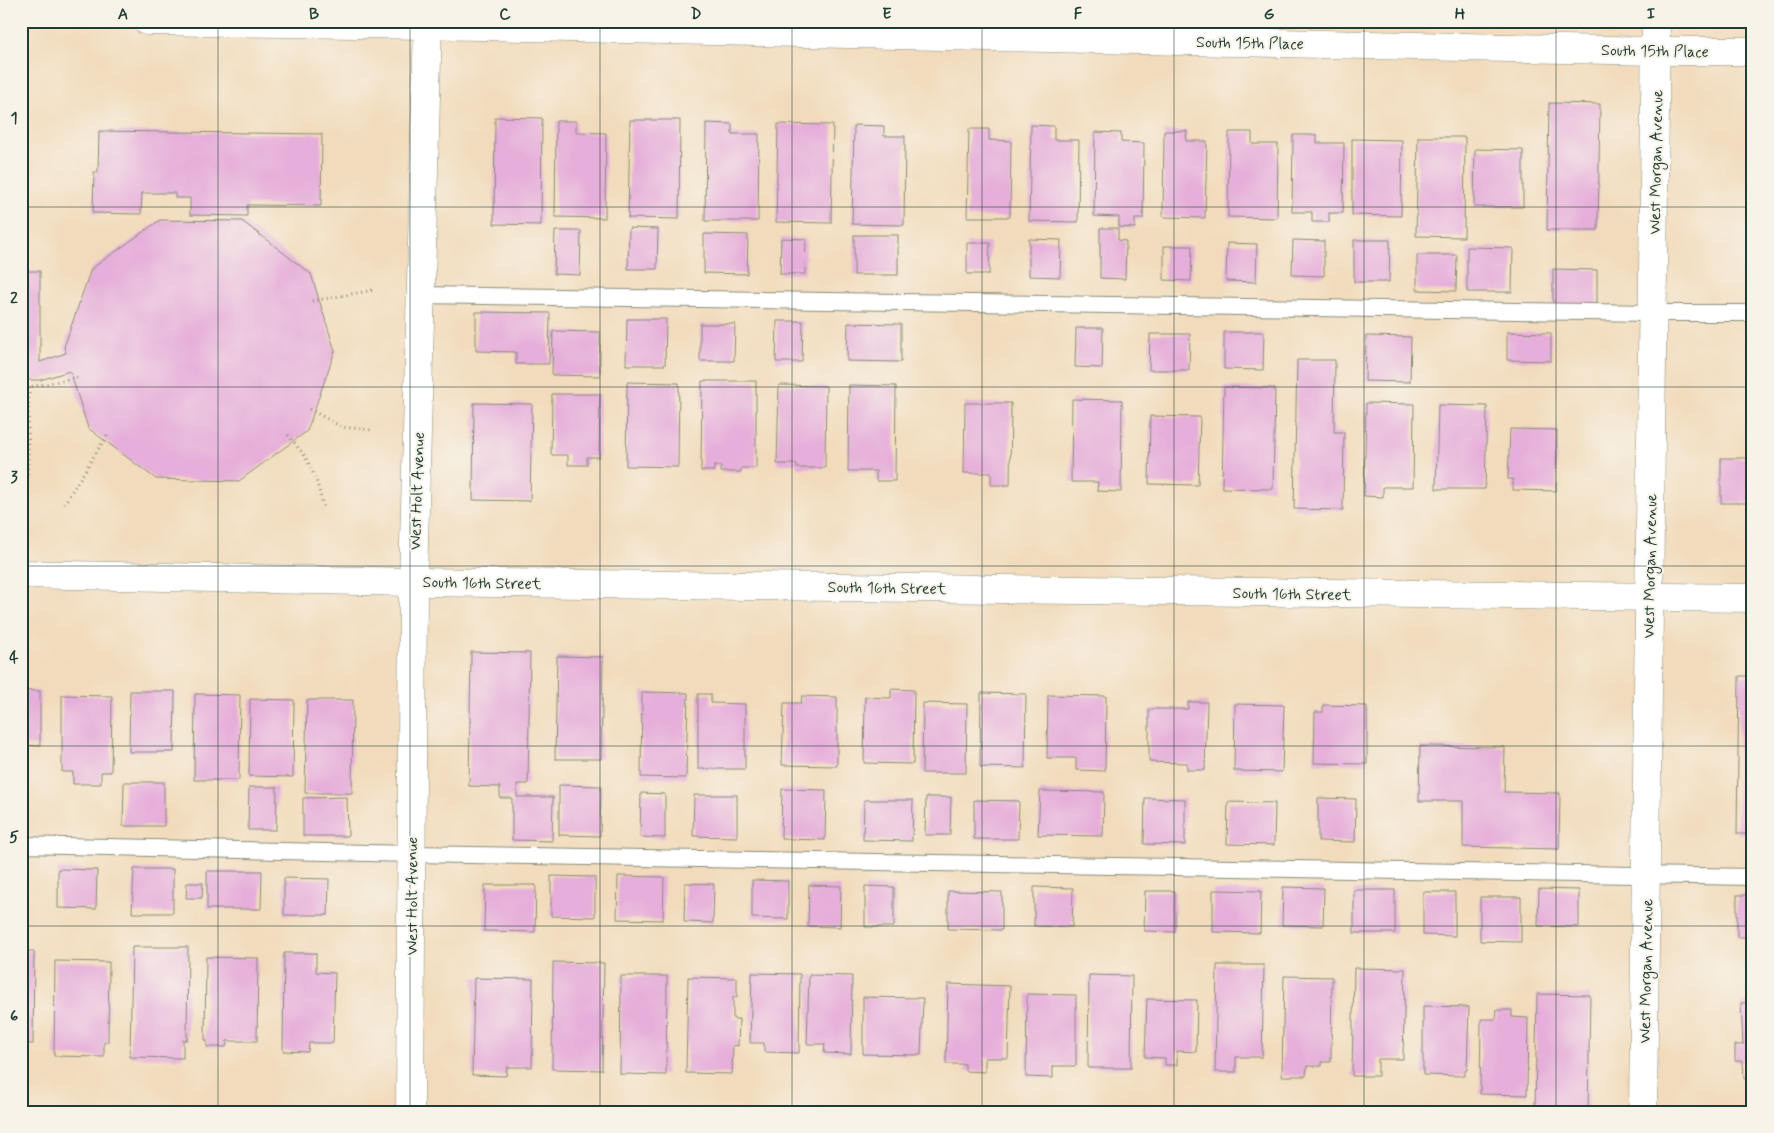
<svg xmlns="http://www.w3.org/2000/svg" width="1774" height="1133" viewBox="0 0 1774 1133" font-family="Mynerve,sans-serif">
<style>
.building{fill:#e6aeda}
.lines{fill:none;stroke-linecap:round;stroke-linejoin:round}
.lane-casing{stroke:#888c78;stroke-width:18}
.street-casing{stroke:#888c78;stroke-width:29}
.secondary-casing{stroke:#888c78;stroke-width:29}
.path{stroke:#888c78;stroke-width:3;stroke-dasharray:1 4;stroke-linecap:butt}
.lane{stroke:#fff;stroke-width:16}
.street{stroke:#fff;stroke-width:28}
.secondary{stroke:#fff;stroke-width:28}
.grid{fill:none;stroke:#1f3d34;stroke-width:1;stroke-opacity:0.55}
.labels{text-anchor:middle;stroke-width:4;stroke-linejoin:round;paint-order:stroke}
.street-label{font-size:16px;fill:#1f3d34;stroke:#f7f3e8}
.neatline{fill:none;stroke:#1f3d34;stroke-width:2}
.grid-label{font-size:16px;text-anchor:middle;font-weight:bold;fill:#1f3d34}
</style>
<rect width="100%" height="100%" fill="#f7f3e8"/>
<filter id="ink" filterUnits="userSpaceOnUse"><feTurbulence type="fractalNoise" baseFrequency=".02" numOctaves="2"/><feDisplacementMap in="SourceGraphic" scale="10" xChannelSelector="R" yChannelSelector="G"/><feConvolveMatrix kernelMatrix="1 2 1 2 8 2 1 2 1" color-interpolation-filters="sRGB"/></filter>
<filter id="wash" filterUnits="userSpaceOnUse"><feTurbulence type="fractalNoise" baseFrequency=".0096" numOctaves="4" result="noise"/><feDisplacementMap in="SourceGraphic" scale="20" xChannelSelector="R" yChannelSelector="G"/><feGaussianBlur stdDeviation="1.12" result="paint"/><feColorMatrix in="noise" values="0 0 0 0 0 0 0 0 0 0 0 0 0 0 0 0 0 1.4 0 .05"/><feComposite in="paint" operator="in"/></filter>
<g filter="url(#wash)">
<rect width="100%" height="100%" fill="#f2dbbc"/>
<g id="blocks">
<g class="building">
<path d="M1549,103L1600,104L1598,230H1547Z"/>
<path d="M495,117L542,118L541,225L494,224Z"/>
<path d="M630,120H680L679,219L628,218Z"/>
<path d="M556,121H576V132L606,133L605,218L555,217Z"/>
<path d="M706,123L732,124V134H759L758,221H705Z"/>
<path d="M778,124L833,125L831,223L776,222Z"/>
<path d="M854,125L884,126V136H905L904,225L852,224Z"/>
<path d="M1031,125L1054,126V140H1079L1078,222L1029,221Z"/>
<path d="M969,129H989V140L1011,141L1010,217H967Z"/>
<path d="M99,131L322,134L321,206L247,205V216L190,215V198H175V193H142L141,214L93,213L94,172H98Z"/>
<path d="M1164,131H1187L1186,141H1207L1205,218L1163,217Z"/>
<path d="M1095,132L1121,133V142L1144,143L1143,219H1135V228L1119,227V217L1094,216Z"/>
<path d="M1229,132H1252V144H1278L1277,218L1228,217Z"/>
<path d="M1293,135H1317V143H1344L1343,213H1329V222H1312V212H1292Z"/>
<path d="M1418,137H1465L1464,237L1416,236Z"/>
<path d="M1352,139L1402,140L1401,216L1352,215Z"/>
<path d="M1475,149L1523,150V207H1474Z"/>
<path d="M160,220L242,221L311,274L335,351L307,431L239,481L156,479L88,428L70,371L40,380H21V271H40V362L66,353L64,347L91,269Z"/>
<path d="M629,228L658,229L657,269H628Z"/>
<path d="M1100,228H1118V240L1126,241L1125,279L1100,278Z"/>
<path d="M555,231H581L580,275L554,274Z"/>
<path d="M704,234L748,235L747,274L704,273Z"/>
<rect x="854" y="235" width="44" height="40"/>
<path d="M781,238L806,239L805,274H780Z"/>
<path d="M1029,239L1061,240L1060,277L1029,276Z"/>
<path d="M1293,240L1324,241V276L1292,275Z"/>
<path d="M1354,240H1390L1389,282H1354Z"/>
<path d="M967,243H990L989,274H967Z"/>
<path d="M1227,243L1257,244L1256,282L1226,281Z"/>
<path d="M1164,246H1192L1191,281L1164,280Z"/>
<path d="M1467,247L1513,248L1512,292H1467Z"/>
<path d="M1417,255H1457L1456,291L1417,290Z"/>
<path d="M1553,269L1597,270V308H1553Z"/>
<path d="M476,312L550,313L549,364H516V352L476,351Z"/>
<path d="M627,319H666L665,365H626Z"/>
<path d="M777,321H803L802,362H776Z"/>
<path d="M848,323L901,324V362L847,361Z"/>
<path d="M700,324H735L734,361H700Z"/>
<path d="M1076,328H1103L1102,368L1075,367Z"/>
<path d="M553,331L600,332V376L552,375Z"/>
<path d="M1224,332H1264L1263,370L1224,369Z"/>
<path d="M1507,332L1551,333V361L1507,360Z"/>
<path d="M1150,334H1190L1189,370H1149Z"/>
<path d="M1366,336L1411,337L1410,382L1365,381Z"/>
<path d="M1297,360H1335L1334,432H1344L1343,510L1294,509Z"/>
<path d="M702,381H756V468H741V472H721V466H714V471H701Z"/>
<path d="M627,382L679,383L678,467L626,466Z"/>
<path d="M779,385L826,386L825,468H797V464H777Z"/>
<path d="M849,385L896,386L895,481H876V471H848Z"/>
<path d="M1224,387L1275,388L1273,489L1222,488Z"/>
<path d="M552,394H600L599,457H587V465H568V455H551Z"/>
<path d="M1072,399L1122,400L1121,492L1097,491L1098,482H1071Z"/>
<path d="M474,403L532,404L530,501L473,500Z"/>
<path d="M965,403H1011L1010,485H991V473H964Z"/>
<path d="M1366,403L1414,404L1413,487H1383V497L1364,496Z"/>
<path d="M1438,405L1487,406L1485,489H1436Z"/>
<path d="M1150,416L1200,417L1198,485L1149,484Z"/>
<path d="M1510,429L1557,430L1556,491L1513,490V479H1508Z"/>
<rect x="1721" y="458" width="32" height="45"/>
<path d="M471,652L530,653L528,784H517V797H553L552,841L512,840V798H500V787L469,786Z"/>
<path d="M557,656L603,657L601,759H555Z"/>
<path d="M1739,676H1753V834H1737Z"/>
<path d="M891,689L914,690L913,764L864,763L865,697L891,698Z"/>
<path d="M21,690L40,691V746L21,745Z"/>
<path d="M130,691H175L174,752H129Z"/>
<path d="M642,692L688,693L686,778L641,777Z"/>
<path d="M981,693L1026,694L1025,768L980,767Z"/>
<path d="M195,694L240,695L239,780H194Z"/>
<path d="M698,694H711V703L745,704V769H698Z"/>
<path d="M62,695L112,696L111,772H101V784H73V772H62Z"/>
<path d="M1048,695L1106,696L1105,771L1076,770V758H1047Z"/>
<path d="M802,696L837,697V766L782,765L784,703H801Z"/>
<path d="M250,699L294,700L293,777L249,776Z"/>
<path d="M307,700H353L352,793H305Z"/>
<path d="M1188,702H1207L1205,770H1187V763L1149,762V709H1188Z"/>
<path d="M923,703L967,704L966,773H922Z"/>
<path d="M1235,704L1284,705L1282,772L1234,771Z"/>
<path d="M1323,705L1367,706V764L1314,763L1315,712H1323Z"/>
<path d="M1420,746L1505,747L1504,792L1560,793L1559,849L1463,847V801H1419Z"/>
<path d="M124,782H164V826H123Z"/>
<path d="M559,785L601,786L600,836L559,835Z"/>
<path d="M249,787H277L276,830H248Z"/>
<path d="M782,789L826,790L825,840L781,839Z"/>
<path d="M1040,791L1104,792L1103,836L1038,835Z"/>
<path d="M641,793L665,794V838L640,837Z"/>
<path d="M694,795H737V837L693,836Z"/>
<path d="M347,797L348,836H303V798Z"/>
<path d="M926,797H951L950,835H925Z"/>
<path d="M1145,798L1185,799V845L1144,844Z"/>
<path d="M1318,798L1356,799L1355,842L1318,841Z"/>
<path d="M864,800H913L912,841L863,840Z"/>
<path d="M974,800L1019,801L1018,839H974Z"/>
<path d="M1228,802L1275,803L1274,845L1227,844Z"/>
<path d="M58,869L97,870L96,909L58,908Z"/>
<path d="M134,869H173V913H132Z"/>
<rect x="21" y="870" width="2" height="40"/>
<path d="M207,871H262L261,909H207Z"/>
<path d="M551,876L595,877V917L551,916Z"/>
<path d="M618,876L664,877L663,920L617,919Z"/>
<path d="M284,878L329,879L328,915H284Z"/>
<path d="M752,880L788,881V919L752,918Z"/>
<path d="M187,883H203L202,898H186Z"/>
<path d="M685,883L714,884L713,923L684,922Z"/>
<path d="M485,885H536L535,932L484,931Z"/>
<path d="M809,885L841,886L840,927L808,926Z"/>
<path d="M865,886L894,887V927H865Z"/>
<path d="M1034,887L1073,888L1072,927L1034,926Z"/>
<path d="M1283,887L1324,888L1323,926L1282,925Z"/>
<path d="M1539,889L1579,890V927L1538,926Z"/>
<path d="M1213,890L1261,891L1260,933L1213,932Z"/>
<rect x="1354" y="890" width="41" height="43"/>
<path d="M948,891L1002,892V930L948,929Z"/>
<path d="M1145,891H1175V932L1144,931Z"/>
<path d="M1423,892H1455V936L1423,935Z"/>
<rect x="1737" y="895" width="16" height="42"/>
<path d="M1480,897H1521V942L1480,941Z"/>
<path d="M132,947H188L187,1040H183V1058L130,1057Z"/>
<path d="M21,951H34L33,1044H27L26,1053H21Z"/>
<path d="M284,953H316V972L335,973L333,1043H309L308,1052L283,1051Z"/>
<path d="M206,957L258,958L257,1041H227L226,1047H207V1040H205Z"/>
<path d="M55,961L109,962L108,1042H104V1057L54,1056Z"/>
<path d="M553,962L604,963L602,1070L552,1069Z"/>
<path d="M1217,965H1264L1262,1057H1236V1072H1215Z"/>
<path d="M1354,968L1405,969L1403,1059H1378V1076H1352Z"/>
<path d="M752,973L800,974L799,1053L764,1052V1043H750Z"/>
<path d="M809,975L852,976L851,1054L824,1053L825,1044H807Z"/>
<path d="M1089,975L1132,976L1131,1068H1088Z"/>
<path d="M621,976H667L666,1075L620,1074Z"/>
<path d="M1284,976L1332,977L1331,1062H1322V1066H1307L1306,1076H1282Z"/>
<path d="M688,977L737,978V997H733V1019H739L738,1046L733,1045L732,1074L686,1073Z"/>
<path d="M474,978L533,979L532,1067H507L506,1076L472,1075Z"/>
<path d="M948,984L1010,986L1008,1058H985V1072L965,1071V1064H946Z"/>
<path d="M1027,994L1076,995V1066H1053V1078L1026,1077Z"/>
<path d="M1537,994L1590,995L1588,1112L1535,1111Z"/>
<path d="M863,997L923,998L921,1055L863,1054Z"/>
<path d="M1147,999L1197,1000L1196,1052L1177,1051V1065H1165V1058L1145,1057Z"/>
<path d="M1753,1002V1078L1744,1079L1743,1061H1735V1045H1743L1741,1003Z"/>
<path d="M1423,1006L1469,1007L1467,1070H1465V1076L1423,1075Z"/>
<path d="M1497,1010H1512V1017L1528,1018L1527,1095L1480,1094L1481,1019H1496Z"/>
</g>
</g>
</g>
<g filter="url(#ink)">
<use href="#blocks" fill-opacity="0" stroke="#888c78" stroke-width="1"/>
<g class="lines">
<defs>
<g id="lane">
<path d="M421,295L1653,313H1753"/>
<path d="M21,845L412,854L1753,877"/>
</g>
<g id="street">
<path d="M147,21L428,25L1655,51H1753"/>
<path d="M410,1112L413,582L428,21"/>
</g>
<g id="secondary">
<path d="M21,574L413,582L1753,598"/>
<path d="M1643,1112L1656,21"/>
</g>
</defs>
<use href="#lane" class="lane-casing"/>
<use href="#street" class="street-casing"/>
<use href="#secondary" class="secondary-casing"/>
<g class="path">
<path d="M312,301L374,290"/>
<path d="M309,409L342,427L373,430"/>
<path d="M288,435L305,456L316,479L324,509"/>
<path d="M27,504L29,387L80,377"/>
<path d="M64,504L108,434"/>
</g>
<use href="#lane" class="lane"/>
<use href="#street" class="street"/>
<use href="#secondary" class="secondary"/>
</g>
</g>
<path class="grid" d="M218,21V1112M410,21V1112M600,21V1112M792,21V1112M982,21V1112M1174,21V1112M1364,21V1112M1556,21V1112M21,207H1753M21,387H1753M21,566H1753M21,746H1753M21,926H1753"/>
<g class="labels">
<g class="street-label">
<text transform="translate(1250 42) rotate(1)" y="6">South 15th Place</text>
<text transform="translate(1655 50) rotate(1)" y="6">South 15th Place</text>
<text transform="translate(1655 162) rotate(-89)" y="6">West Morgan Avenue</text>
<text transform="translate(416 491) rotate(-88)" y="6">West Holt Avenue</text>
<text transform="translate(1649 566) rotate(-89)" y="6">West Morgan Avenue</text>
<text transform="translate(482 582) rotate(1)" y="6">South 16th Street</text>
<text transform="translate(887 587) rotate(1)" y="6">South 16th Street</text>
<text transform="translate(1292 593) rotate(1)" y="6">South 16th Street</text>
<text transform="translate(411 896) rotate(-90)" y="6">West Holt Avenue</text>
<text transform="translate(1645 971) rotate(-89)" y="6">West Morgan Avenue</text>
</g>
</g>
<rect width="1774" height="1133" fill="none" stroke="#f7f3e8" stroke-width="55"/>
<rect x="28" y="28" width="1718" height="1078" class="neatline"/>
<g class="grid-label">
<text x="123" y="19">A</text>
<text x="314" y="19">B</text>
<text x="505" y="19">C</text>
<text x="696" y="19">D</text>
<text x="887" y="19">E</text>
<text x="1078" y="19">F</text>
<text x="1269" y="19">G</text>
<text x="1460" y="19">H</text>
<text x="1651" y="19">I</text>
<text x="14" y="123">1</text>
<text x="14" y="303">2</text>
<text x="14" y="482">3</text>
<text x="14" y="662">4</text>
<text x="14" y="842">5</text>
<text x="14" y="1021">6</text>
</g>
</svg>
